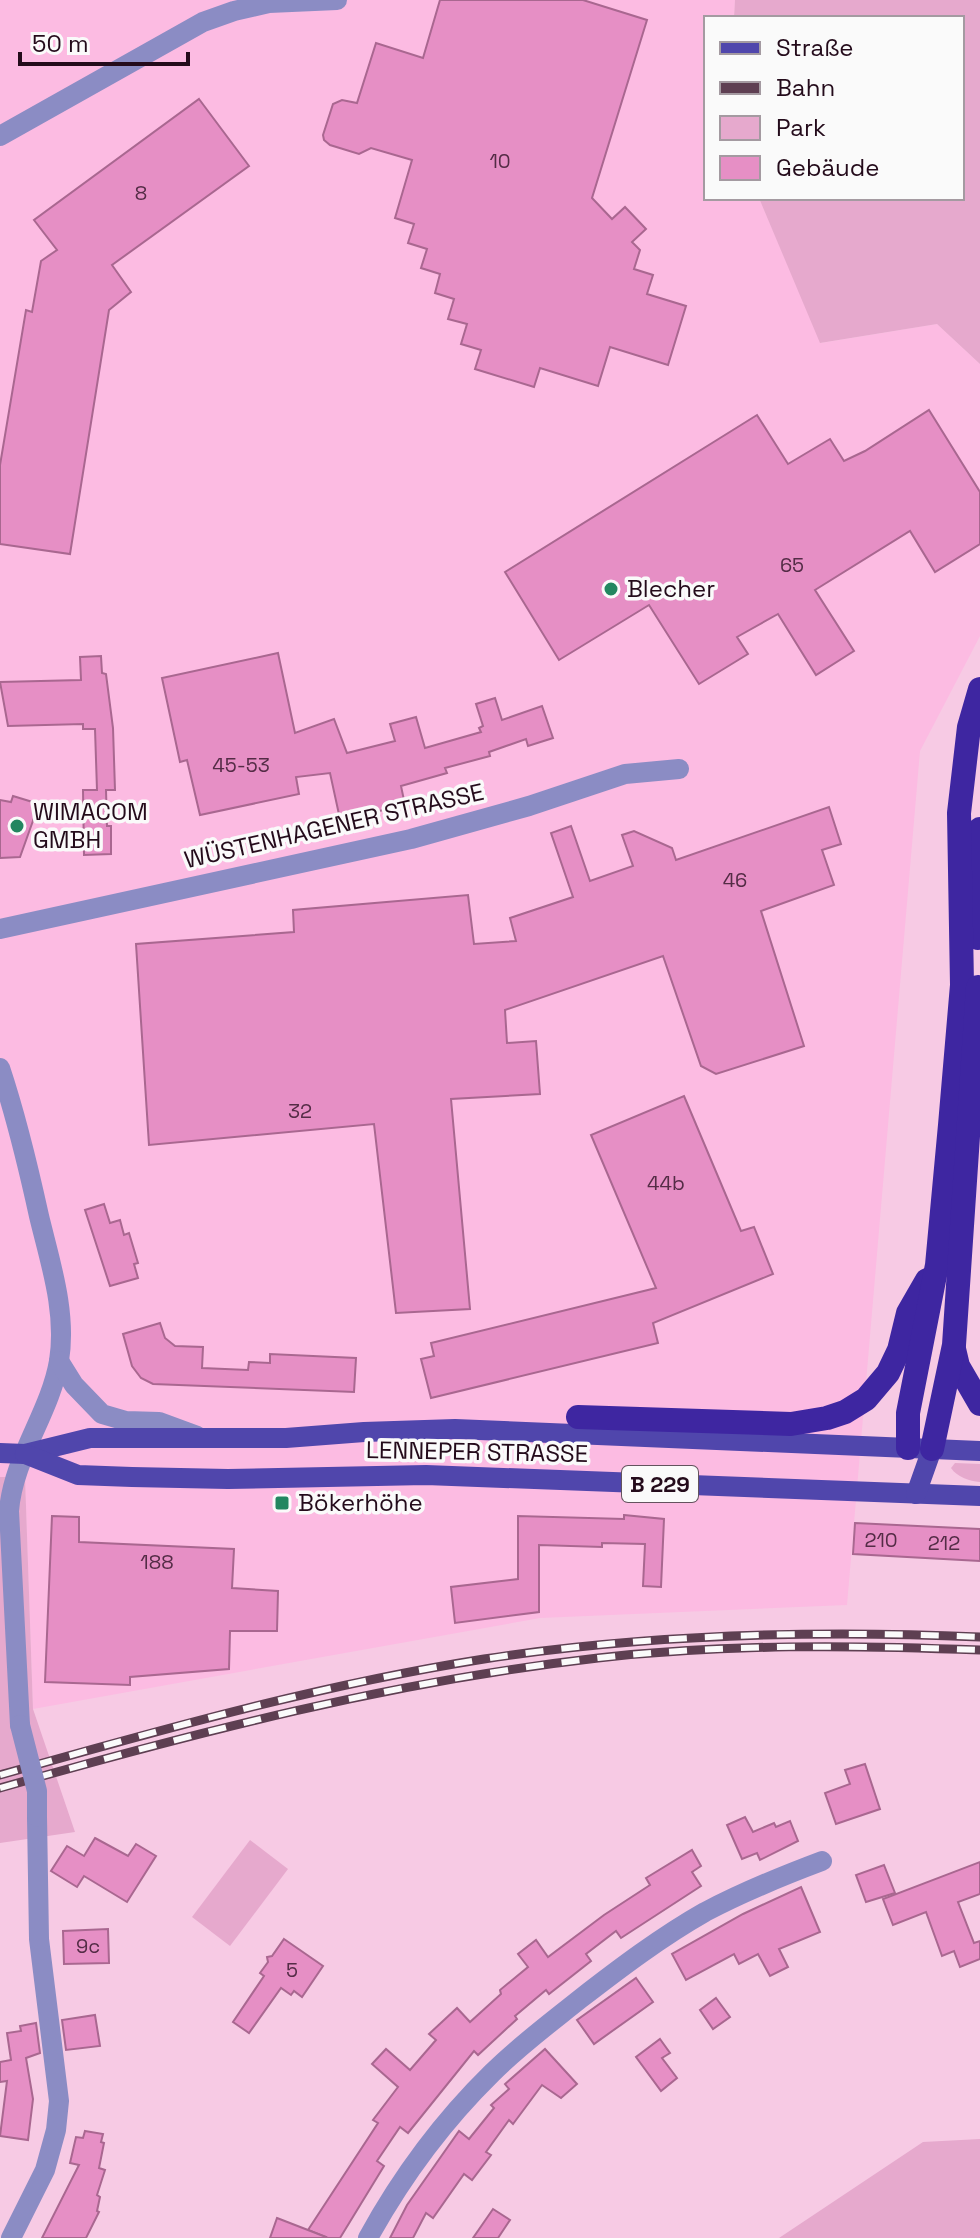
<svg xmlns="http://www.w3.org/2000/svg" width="980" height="2238" viewBox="0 0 980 2238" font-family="'Space Grotesk',sans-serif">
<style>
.built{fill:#fcbbe2}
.green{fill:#e6a9cd}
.building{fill:#e68fc5;stroke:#a96790;stroke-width:2}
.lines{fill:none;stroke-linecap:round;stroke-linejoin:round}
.street{stroke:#8b8cc4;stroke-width:20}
.primary{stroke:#5046ac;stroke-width:20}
.highway{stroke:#3e26a1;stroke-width:24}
.rail-casing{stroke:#5e3f52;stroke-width:9}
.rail{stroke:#fafafa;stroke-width:6;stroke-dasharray:18;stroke-linecap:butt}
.street-bridge{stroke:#8b8cc4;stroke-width:20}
.poi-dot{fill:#238660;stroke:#fafafa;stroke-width:3}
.labels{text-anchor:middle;stroke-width:7;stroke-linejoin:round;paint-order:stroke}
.number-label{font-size:20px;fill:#542c46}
.shield{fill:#fafafa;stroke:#64535e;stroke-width:2}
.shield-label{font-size:22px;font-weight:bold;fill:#240b1b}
.poi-label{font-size:24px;fill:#240b1b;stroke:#fafafa;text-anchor:start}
.street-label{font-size:24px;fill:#240b1b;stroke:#fafafa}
</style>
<rect width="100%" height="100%" fill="#f7cae4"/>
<path class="built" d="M0,0H735L734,18H706V198H759L821,343L937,324L980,364V636L920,751L847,1605L540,1618L33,1709L25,1478L0,1477Z"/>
<g class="green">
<path d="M735,0H980V364L937,324L820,343L759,198H962V18H734Z"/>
<path d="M955,1463L980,1464V1482C969,1481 957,1477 951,1468Z"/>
<path d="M0,1477H25L33,1709L75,1832L0,1843Z"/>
<path d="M250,1840L288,1869L230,1946L192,1917Z"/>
<path d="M980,2139V2238H779L923,2142Z"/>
</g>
<g class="building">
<path d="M440,0H583L647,20L592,198L612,219L625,207L646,229L632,242L640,250L634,269L653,275L647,294L686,306L668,365L610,347L598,386L540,368L534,387L475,369L481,350L461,344L467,324L448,319L454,299L435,293L440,274L421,268L427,249L408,243L414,224L395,218L412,160L371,148L359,154L330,145L324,140L323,135L333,104L342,100L357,103L376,43L423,58Z"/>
<path d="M199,99L249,166L112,265L131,292L109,310L70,554L0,544V465L26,310L32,312L41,261L57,250L34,220Z"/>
<path d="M929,410L980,492V544L935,572L910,531L815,590L854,651L816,675L778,614L737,637L748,654L699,684L649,605L559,660L505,572L757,415L788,464L830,439L844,461L865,451Z"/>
<path d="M278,653L295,733L334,719L347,753L395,741L390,724L416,717L425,748L481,732L479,728L483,726L476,704L495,698L502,720L542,706L553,738L528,746L526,739L489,752L490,756L445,768L447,773L401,786L405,805L375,812L340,819L330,773L296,777L299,794L200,815L187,760L180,762L162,678Z"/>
<path d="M101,656L102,673L106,674L113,728L115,790H106L107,826H111V854L84,855L83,790H97L95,729H83V724L8,726L0,682L81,680L80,657Z"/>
<path d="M13,796L39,804L20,857L0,858V800L11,802Z"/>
<path d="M829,807L841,844L822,850L834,885L761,911L804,1046L716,1074L701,1066L663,956L505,1010L507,1043L536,1041L540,1094L451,1099L470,1309L396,1313L374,1124L149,1145L136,944L294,932L293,910L468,895L474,944L516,941L510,918L573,897L551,833L571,826L590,881L633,866L622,835L634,831L672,848L676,860Z"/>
<path d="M684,1096L741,1231L754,1227L773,1274L653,1323L658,1343L431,1398L421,1359L434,1356L431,1343L656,1288L591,1135Z"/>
<path d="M104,1204L110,1223L120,1220L124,1235L129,1233L138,1263L134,1264L138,1278L110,1286L85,1210Z"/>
<path d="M160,1323L165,1338L175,1346L203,1347L202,1368L248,1370L249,1362L270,1363V1354L356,1358L354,1392L153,1384L141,1378L132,1366L123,1334Z"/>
<path d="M624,1515L664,1519L661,1587L643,1586L645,1544L602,1543V1547L539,1545V1612L455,1623L451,1587L518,1579V1516L624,1519Z"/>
<path d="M52,1516L79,1517V1542L234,1549L232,1588L278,1591L277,1631H230L229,1669L130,1677V1685L45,1682Z"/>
<path d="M855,1523L980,1529V1561L853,1554Z"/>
<path d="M865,1764L880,1809L836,1824L825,1793L850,1784L845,1770Z"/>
<path d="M745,1817L753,1832L774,1823L776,1827L790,1821L798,1841L760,1860L757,1853L742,1859L727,1825Z"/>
<path d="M95,1838L128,1856L136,1844L156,1856L127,1902L84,1876L77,1887L51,1871L67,1846L84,1856Z"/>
<path d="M692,1850L701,1866L692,1872L701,1886L621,1938L616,1931L586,1954L591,1961L549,1994L546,1990L515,2016L517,2019L478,2055L474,2051L408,2133L400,2127L377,2161L384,2166L340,2238H328L308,2230L378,2123L373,2120L398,2087L372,2064L386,2049L410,2070L436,2040L429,2034L457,2008L470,2022L501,1994L500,1990L528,1967L518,1954L536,1940L548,1957L604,1915L650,1885L646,1878Z"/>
<path d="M980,1862V1894L958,1902L974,1943L980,1941V1959L960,1967L954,1951L942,1956L926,1912L893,1925L883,1899Z"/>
<path d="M884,1865L895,1893L866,1902L856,1875Z"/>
<path d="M801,1887L820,1932L779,1949L788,1967L770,1976L758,1954L739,1964L734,1954L686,1980L672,1954L743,1914Z"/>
<path d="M108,1929L109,1963L64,1964L63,1931Z"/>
<path d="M284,1939L323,1966L302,1997L294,1991L291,1995L281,1988L249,2033L233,2022L264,1976L260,1973L268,1962L267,1957L272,1956Z"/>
<path d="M636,1978L653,2002L594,2044L577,2020Z"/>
<path d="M716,1998L730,2017L713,2029L700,2010Z"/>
<path d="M95,2015L100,2046L66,2050L62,2020Z"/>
<path d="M36,2023L40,2053L26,2058L33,2099L28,2140L0,2136L7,2081L0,2082V2062L11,2060L7,2033L21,2031L20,2026Z"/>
<path d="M660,2039L670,2053L662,2058L677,2078L661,2091L636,2057Z"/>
<path d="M545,2049L577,2084L561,2098L542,2085L513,2124L509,2120L486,2152L491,2155L472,2180L464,2174L433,2218L426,2213L413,2238H390L407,2205L459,2131L469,2139L494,2108L491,2105L509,2089L505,2084Z"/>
<path d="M85,2131L103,2134L101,2142L104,2143L99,2168L105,2170L97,2195L100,2197L97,2211L99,2212L86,2238H42L79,2165L70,2163L76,2137L83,2138Z"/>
<path d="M493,2209L510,2220L498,2238H473Z"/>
<path d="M277,2218L326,2237V2238H270Z"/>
</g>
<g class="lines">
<g class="street">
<path d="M0,136L203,22L234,11L269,3L337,0"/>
<path d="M0,929L411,839L529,806L625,774L679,769"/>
<path d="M0,1068C16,1116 28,1166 39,1216C50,1262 67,1312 59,1361C50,1413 13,1458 9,1511L20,1725"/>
<path d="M59,1361L74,1385L102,1414L126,1421L159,1422L197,1436"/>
<path d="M11,2238L45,2170L56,2130L59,2101L39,1939L37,1817"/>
<path d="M368,2238C401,2178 442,2122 492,2073C519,2046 550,2023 580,1999C620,1968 661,1937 705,1912C743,1892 782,1876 822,1861"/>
</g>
<g class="primary">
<path d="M0,1453L25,1454L90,1438H286L364,1432L455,1429L980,1451"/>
<path d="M25,1454L78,1475L132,1477L228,1479L426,1475L980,1496"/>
<path d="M916,1494L932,1449"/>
</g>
<g class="highway">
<path d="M978,938L980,829"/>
<path d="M954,1349L958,1366L980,1404"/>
<path d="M578,1417L791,1424L827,1418L845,1412L866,1399L888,1373L899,1350L908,1313L927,1280"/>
<path d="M908,1448V1413L937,1265L950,1125L962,985L959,813L969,727L980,689"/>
<path d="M932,1449L954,1345L978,987"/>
</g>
<defs>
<g id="rail">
<path d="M0,1775C160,1730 319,1685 484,1659C648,1634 814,1630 980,1637"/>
<path d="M0,1788C197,1732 394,1681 598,1658C725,1644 853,1645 980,1650"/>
</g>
</defs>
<use href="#rail" class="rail-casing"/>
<use href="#rail" class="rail"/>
<path class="street-bridge" d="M20,1725L37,1791V1817"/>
</g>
<g class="poi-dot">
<circle cx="611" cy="589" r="8"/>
<circle cx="17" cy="826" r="8"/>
<rect x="274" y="1495" width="16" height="16" rx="4"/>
</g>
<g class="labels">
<g class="number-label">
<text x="500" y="168">10</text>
<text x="141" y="200">8</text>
<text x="792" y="572">65</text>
<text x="241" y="772">45-53</text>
<text x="735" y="887">46</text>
<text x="300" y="1118">32</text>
<text x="666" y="1190">44b</text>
<text x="881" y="1547">210</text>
<text x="944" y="1550">212</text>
<text x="157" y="1569">188</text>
<text x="88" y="1953">9c</text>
<text x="292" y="1977">5</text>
</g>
<rect class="shield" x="622" y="1466" width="76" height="36" rx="6"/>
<g class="shield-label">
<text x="660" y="1492">B 229</text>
</g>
<g class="poi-label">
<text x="627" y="597">Blecher</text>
<text x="33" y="820">WIMACOM<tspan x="33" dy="28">GMBH</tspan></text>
<text x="298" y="1511">Bökerhöhe</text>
</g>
<g class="street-label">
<text transform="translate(334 826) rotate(-13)" y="8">WÜSTENHAGENER STRASSE</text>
<text transform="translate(477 1452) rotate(1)" y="8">LENNEPER STRASSE</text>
</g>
</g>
<rect x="704" y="16" width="260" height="184" fill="#fafafa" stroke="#a49aa1" stroke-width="2"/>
<rect x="720" y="42" width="40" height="12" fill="#5046ac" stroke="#a49aa1" stroke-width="2"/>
<text x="776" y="56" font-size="24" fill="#240b1b">Straße</text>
<rect x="720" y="82" width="40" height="12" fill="#5e3f52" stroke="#a49aa1" stroke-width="2"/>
<text x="776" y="96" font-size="24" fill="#240b1b">Bahn</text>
<rect x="720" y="116" width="40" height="24" fill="#e6a9cd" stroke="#a49aa1" stroke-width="2"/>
<text x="776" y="136" font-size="24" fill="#240b1b">Park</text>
<rect x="720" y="156" width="40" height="24" fill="#e68fc5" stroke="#a49aa1" stroke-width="2"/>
<text x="776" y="176" font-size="24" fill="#240b1b">Gebäude</text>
<path d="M20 52v12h168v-12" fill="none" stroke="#240b1b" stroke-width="4"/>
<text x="32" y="52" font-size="24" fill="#240b1b" stroke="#fafafa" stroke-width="6" paint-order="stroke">50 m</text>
</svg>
